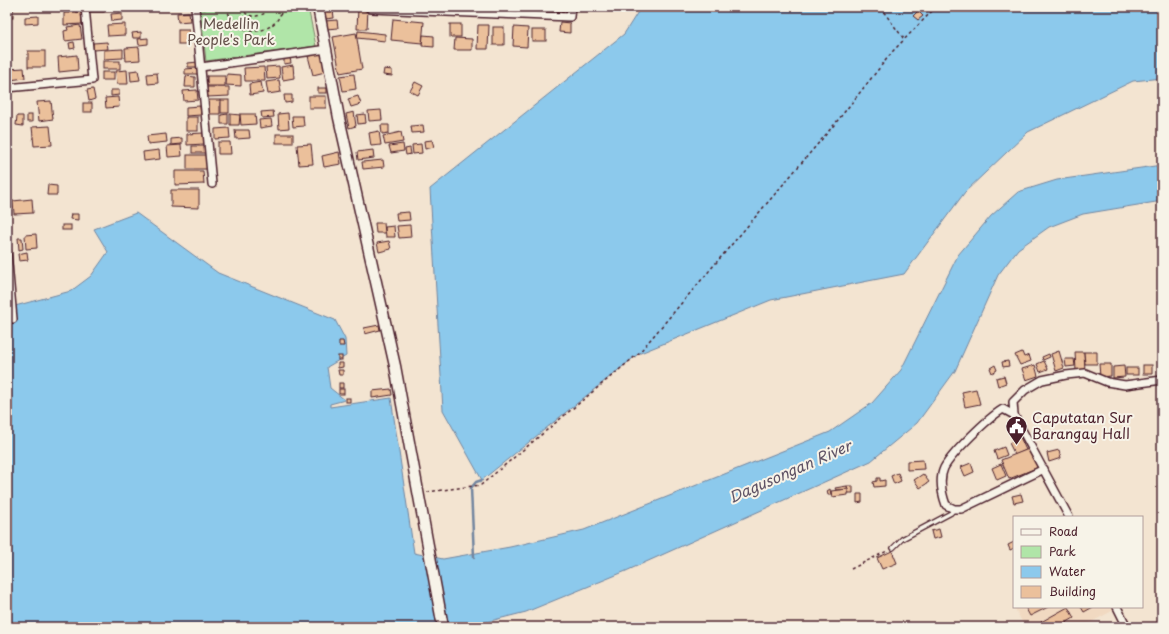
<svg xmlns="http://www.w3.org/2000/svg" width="1169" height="634" viewBox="0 0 1169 634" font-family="'Playpen Sans',sans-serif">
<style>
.built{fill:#f1d9c1}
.green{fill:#b0e5a8;stroke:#7d826a}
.water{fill:#8cc9ec;stroke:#72859f}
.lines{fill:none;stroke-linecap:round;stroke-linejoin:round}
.stream{stroke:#72859f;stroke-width:2.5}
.building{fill:#ebc09b;stroke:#4a1f2b}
.service-casing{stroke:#4a1f2b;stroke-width:6}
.minor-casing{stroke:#4a1f2b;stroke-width:10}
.secondary-casing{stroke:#4a1f2b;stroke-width:13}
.path{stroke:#4a1f2b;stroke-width:1.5;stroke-dasharray:3 3;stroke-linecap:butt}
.service{stroke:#f7f3e8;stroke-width:3.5}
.minor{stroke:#f7f3e8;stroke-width:7}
.secondary{stroke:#f7f3e8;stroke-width:10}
.labels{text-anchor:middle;stroke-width:4;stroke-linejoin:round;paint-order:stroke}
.park-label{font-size:14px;fill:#64504a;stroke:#f7f3e8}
.poi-label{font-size:14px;fill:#4a1f2b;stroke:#f7f3e8;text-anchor:start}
.water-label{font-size:15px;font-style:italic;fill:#5e5265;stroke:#f7f3e8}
</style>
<rect width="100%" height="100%" fill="#f3e4d1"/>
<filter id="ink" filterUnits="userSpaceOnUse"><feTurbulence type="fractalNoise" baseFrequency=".025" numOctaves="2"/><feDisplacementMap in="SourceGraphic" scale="8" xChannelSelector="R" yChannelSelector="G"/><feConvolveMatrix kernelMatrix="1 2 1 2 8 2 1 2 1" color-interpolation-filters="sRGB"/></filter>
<g filter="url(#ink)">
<path class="built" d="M1014,607H1112L1114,610L1082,627H1025Z"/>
<path class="green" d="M200,7H308L316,46L206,61Z"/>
<g class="water">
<path d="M641,7H1162V78L1133,81L1028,132L965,192L904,274L771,300L638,354L482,480L443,410L430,189L624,34Z"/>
<path d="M1162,165V201L1083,214L1049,227L1018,249L998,275L955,371L917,423L871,461L626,571L526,612L466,627H7V305L15,306L71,291L91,276L108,252L94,229L136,213L218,273L335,320L345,339L346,356L327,367L330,388L345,400L330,404V407L391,398L414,553L443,559L510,547L584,530L830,432L872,403L901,370L958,255L991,216L1018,192L1057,180Z"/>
</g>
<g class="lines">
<path class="stream" d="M474,557L471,488L476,482L482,480"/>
</g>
<g class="building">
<path d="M7,7H13L14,10H7Z"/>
<rect x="91" y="7" width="13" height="5"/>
<path d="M535,7H548V9L535,8Z"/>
<rect x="557" y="7" width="9" height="4"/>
<path d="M76,8V12H81L82,24L64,25V13H70V9Z"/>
<path d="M358,8L368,9L367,29H357Z"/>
<path d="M333,10L334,18L325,19L324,11Z"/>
<path d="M918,11L923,16L918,20L913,16Z"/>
<rect x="7" y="12" width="6" height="6"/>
<path d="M189,12L190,21L178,22L177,13Z"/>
<path d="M122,13V20L112,21L111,14Z"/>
<path d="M38,16V23L25,24V17Z"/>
<path d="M393,19L424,22L422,43L391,40Z"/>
<path d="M337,20L338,28L326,29L325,21Z"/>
<path d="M560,22L570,23V33L559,32Z"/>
<path d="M125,24V35L108,36L107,25Z"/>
<rect x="450" y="24" width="11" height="13"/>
<path d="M80,25L82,39L65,41L64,31L68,30L67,27Z"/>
<path d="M478,25H489L488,49H477Z"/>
<rect x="493" y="27" width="11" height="18"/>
<path d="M514,27L528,28L527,47L513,46Z"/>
<rect x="178" y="30" width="11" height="14"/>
<rect x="532" y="30" width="14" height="11"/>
<path d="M358,31L385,34V41L357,38Z"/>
<path d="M141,32V38H133L132,33Z"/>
<path d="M356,33L362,69L340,73L333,37Z"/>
<path d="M423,35L434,36V47L422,46Z"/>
<path d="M148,38V44L139,45L138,39Z"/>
<path d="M455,38L472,39V50H454Z"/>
<path d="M74,42L75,48L70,49L69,43Z"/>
<path d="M107,42L108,49L93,50V43Z"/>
<path d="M139,47L140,60L126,61L125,48Z"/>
<path d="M123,49V58L104,59V50Z"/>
<rect x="28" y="51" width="17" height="16"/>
<path d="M323,52L329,71L313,75L308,56Z"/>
<path d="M77,55L78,70L59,72L58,57Z"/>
<path d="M290,58L291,63L284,64V59Z"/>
<rect x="103" y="61" width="17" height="8"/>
<path d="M198,62V67H188V63Z"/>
<path d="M293,65L294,78L283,80L281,67Z"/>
<path d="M279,66L280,78L267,79L266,67Z"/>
<path d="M264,67L265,81H245L244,68Z"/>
<path d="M24,68L25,78L10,80L9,69Z"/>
<path d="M198,68L199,74H185V69Z"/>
<path d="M384,69L392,70V76L383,75Z"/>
<path d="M127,70L128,84H117L116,71Z"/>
<path d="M138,70L140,80L131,81L130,71Z"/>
<rect x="102" y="72" width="12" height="8"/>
<path d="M157,73L158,83L148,84L147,74Z"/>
<path d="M227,74L241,75V86L226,85Z"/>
<path d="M354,74L356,89L343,91L340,76Z"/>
<path d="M186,76L195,77V87H185Z"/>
<rect x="207" y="76" width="18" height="10"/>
<path d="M279,80L281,92L268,94L266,82Z"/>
<path d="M261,82L263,93L250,95L249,84Z"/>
<path d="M415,82L423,86L418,95L410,91Z"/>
<path d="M207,87H229V96L207,97Z"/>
<rect x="318" y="88" width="9" height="5"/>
<path d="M93,89L95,99L89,101L87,90Z"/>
<path d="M111,90H119V95L111,96Z"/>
<path d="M197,90L198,100L184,101L183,91Z"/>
<path d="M284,95H292V102L285,103Z"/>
<rect x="309" y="96" width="17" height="12"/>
<path d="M358,96L361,104L351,107L348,99Z"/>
<path d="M118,97L119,107L106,108L105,98Z"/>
<rect x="209" y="100" width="11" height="14"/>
<rect x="221" y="100" width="8" height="13"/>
<path d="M51,101L53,119L39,121L37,102Z"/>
<rect x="83" y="103" width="9" height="9"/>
<path d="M200,106L201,115L186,116V107Z"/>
<path d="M381,110L382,120L369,121L368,111Z"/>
<path d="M273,111L274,117L262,118L261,112Z"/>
<path d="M354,112L356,126L349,128L346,114Z"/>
<path d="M288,113L289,128L279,129L278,114Z"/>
<path d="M228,114V124H221V115Z"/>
<path d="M230,114L240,115L239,125H230Z"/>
<path d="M240,114H255L256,124L241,125Z"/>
<path d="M365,114L366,123L358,124L357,115Z"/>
<rect x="27" y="115" width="5" height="7"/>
<path d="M17,116H23V126L16,125Z"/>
<path d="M292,116H303L304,126L293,127Z"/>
<rect x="186" y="117" width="12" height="14"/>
<path d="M271,119L272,126L260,128L259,120Z"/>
<path d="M381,125H389V133L382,134Z"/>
<path d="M423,125L424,132L412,133L411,126Z"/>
<path d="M50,126L52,145L34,146L32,127Z"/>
<path d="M229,128L230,138L215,139V129Z"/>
<path d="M235,130H249L250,138L236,139Z"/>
<path d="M379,131L381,145L371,146L369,133Z"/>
<path d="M401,132L403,142L385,145L383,136Z"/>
<path d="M203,133L204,144L187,145V134Z"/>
<path d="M166,134L167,142L148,144L147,136Z"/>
<rect x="276" y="134" width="17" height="9"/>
<path d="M182,138V144L171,145V139Z"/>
<path d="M432,140L434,147L425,149L424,141Z"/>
<path d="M218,142H230L231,154H218Z"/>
<path d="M311,144L313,164L299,165L297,145Z"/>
<path d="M403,144L404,151L391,153L389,146Z"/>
<path d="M421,144L422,153L413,154L412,145Z"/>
<path d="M181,145L182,156L168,157L167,146Z"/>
<rect x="192" y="146" width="16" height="7"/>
<path d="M410,148L411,154L406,155L405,149Z"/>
<path d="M159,150L160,159L144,161L143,152Z"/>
<path d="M373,150L374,158L358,160L357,152Z"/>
<path d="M339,152L341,164L324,167L322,156Z"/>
<rect x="187" y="155" width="20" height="14"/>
<path d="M383,160L384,167L363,169L362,162Z"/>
<path d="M175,171H203L204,184L175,185Z"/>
<path d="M48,185L57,186V195H47Z"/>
<path d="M171,190H199V208L171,207Z"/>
<path d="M32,199L33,213L14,214L13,201Z"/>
<path d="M409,212L410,220L397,221L396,213Z"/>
<path d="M71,214H78V220L70,219Z"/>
<path d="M375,223H384L385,233H376Z"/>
<rect x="62" y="225" width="9" height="5"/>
<path d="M410,225L411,237L399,238L397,226Z"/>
<path d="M394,226L395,237H386L385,227Z"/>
<path d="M36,234L37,248L26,249L25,235Z"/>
<path d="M18,238H22L23,249L19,250Z"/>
<path d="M389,241L391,249L379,252L377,243Z"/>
<path d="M27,252L28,260L19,261L18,254Z"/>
<path d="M379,325L380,330L365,334L364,328Z"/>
<path d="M339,341H343L344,346H339Z"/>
<path d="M1059,351L1064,368L1056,371L1051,354Z"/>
<path d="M1022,352L1024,357L1029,355L1031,361L1020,365L1015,355Z"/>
<path d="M1075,352H1084L1085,371H1076Z"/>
<path d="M1084,352H1097V364H1085Z"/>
<path d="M1049,354L1050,357L1043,360L1042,357Z"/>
<rect x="338" y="356" width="4" height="4"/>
<path d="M1065,359H1074L1075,366L1066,367Z"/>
<path d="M1008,361L1009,366L1003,367L1002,362Z"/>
<path d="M1044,361L1048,369L1040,372L1037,364Z"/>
<path d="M338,363H343V367L338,368Z"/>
<path d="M1099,364H1111V376L1100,377Z"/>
<path d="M995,365L997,370L992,373L990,368Z"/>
<path d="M1035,365L1038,376L1026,380L1022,369Z"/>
<rect x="1143" y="365" width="9" height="9"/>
<path d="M1124,366L1125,377L1113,378V367Z"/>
<rect x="1126" y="368" width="12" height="7"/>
<path d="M338,370H343V375H339Z"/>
<path d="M1004,376L1006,383L998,386L996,378Z"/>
<rect x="339" y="383" width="4" height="5"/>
<rect x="339" y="389" width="5" height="5"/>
<path d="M391,389L392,395L372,398V391Z"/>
<path d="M976,389L980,404L965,407L962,392Z"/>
<rect x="346" y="398" width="4" height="4"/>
<path d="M1020,437L1026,450L1015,455L1009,443Z"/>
<path d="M1004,447L1007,455L997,459L994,451Z"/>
<path d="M1031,448L1039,467L1009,479L1001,460Z"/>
<path d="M1059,450L1061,458L1049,462L1047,453Z"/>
<path d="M923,460L924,469L907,470V461Z"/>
<path d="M971,463L974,472L965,476L961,467Z"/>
<path d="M1001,464L1006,476L997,480L992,468Z"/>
<path d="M898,473L901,481L894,484L891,476Z"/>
<path d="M923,474L929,482L920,488L914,480Z"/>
<path d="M877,478H880V481L885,480V486L874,487L873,482L877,481Z"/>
<path d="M847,486L848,489L836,490L835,488Z"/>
<path d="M847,486H853V493H848Z"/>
<path d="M830,489L831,495H828L827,491Z"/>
<path d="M848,489V495L832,497L831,491Z"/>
<path d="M857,494H862V502L857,503Z"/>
<path d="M1021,494L1023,501L1014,503L1012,496Z"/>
<path d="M939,529L941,537L933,539L931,531Z"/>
<path d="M1014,542V548L1010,550L1008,545Z"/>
<path d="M892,551L897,563L882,569L877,558Z"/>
<path d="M1025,607H1048L1030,616Z"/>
<path d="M1068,607L1074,618L1059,627H1044L1041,622Z"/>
<path d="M1081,607H1093L1084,612Z"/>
</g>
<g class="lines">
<defs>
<path id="service" d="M893,548L902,539L951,513L954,509"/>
<g id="minor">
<path d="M195,7L212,184"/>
<path d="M368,7L371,9L570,17L571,7"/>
<path d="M201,67L327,49"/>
<path d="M7,88L92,80L85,7"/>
<path d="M7,252L13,319H7"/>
<path d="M1014,415L1003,409C988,418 952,453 944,468C939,479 942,494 946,505L954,509H961L1044,469"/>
<path d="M1069,517L1014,415L1013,402L1025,390L1042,380L1066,375L1085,373L1107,382L1125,385L1162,380"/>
<path d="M1117,607L1127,627"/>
</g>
<path id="secondary" d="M318,7L339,118L395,366L443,627"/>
</defs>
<use href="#service" class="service-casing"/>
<use href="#minor" class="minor-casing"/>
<use href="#secondary" class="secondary-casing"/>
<g class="path">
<path d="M226,7C229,14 231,21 237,26C253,38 281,28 282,7"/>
<path d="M242,7C246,18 256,18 265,13L268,7"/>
<path d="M880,7L904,39"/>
<path d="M203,9L221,7"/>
<path d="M427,492L481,485L638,354L834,125L893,51L936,7"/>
<path d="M851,569L887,551"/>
</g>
<use href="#service" class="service"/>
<use href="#minor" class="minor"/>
<use href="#secondary" class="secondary"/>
</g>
</g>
<defs>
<symbol id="civic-pin" viewBox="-11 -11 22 30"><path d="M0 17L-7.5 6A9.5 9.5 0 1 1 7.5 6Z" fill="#4a1f2b" stroke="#f7f3e8"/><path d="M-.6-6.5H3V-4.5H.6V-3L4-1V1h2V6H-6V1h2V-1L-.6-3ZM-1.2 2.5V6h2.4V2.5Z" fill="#fff"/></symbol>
</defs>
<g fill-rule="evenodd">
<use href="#civic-pin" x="1004" y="414" width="25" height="34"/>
</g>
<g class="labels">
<g class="park-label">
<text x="231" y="29">Medellin<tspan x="231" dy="16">People's Park</tspan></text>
</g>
<g class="poi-label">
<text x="1032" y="423">Caputatan Sur<tspan x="1032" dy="16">Barangay Hall</tspan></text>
</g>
<g class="water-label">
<text transform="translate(790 472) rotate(-24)" y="5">Dagusongan River</text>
</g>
</g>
<rect width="1169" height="634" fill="none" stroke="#f7f3e8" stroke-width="24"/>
<rect x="12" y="12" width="1145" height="610" fill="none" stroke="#4a1f2b" stroke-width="1.5" filter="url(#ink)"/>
<rect x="1013" y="516" width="130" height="92" fill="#f7f3e8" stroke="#b29e9c"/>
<rect x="1021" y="529" width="20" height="6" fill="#f7f3e8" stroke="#b29e9c"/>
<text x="1049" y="536" font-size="12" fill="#4a1f2b">Road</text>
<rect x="1021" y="546" width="20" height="12" fill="#b0e5a8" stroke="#b29e9c"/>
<text x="1049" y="556" font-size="12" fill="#4a1f2b">Park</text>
<rect x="1021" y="566" width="20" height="12" fill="#8cc9ec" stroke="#b29e9c"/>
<text x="1049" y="576" font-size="12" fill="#4a1f2b">Water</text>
<rect x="1021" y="586" width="20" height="12" fill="#ebc09b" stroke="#b29e9c"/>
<text x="1049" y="596" font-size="12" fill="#4a1f2b">Building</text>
</svg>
